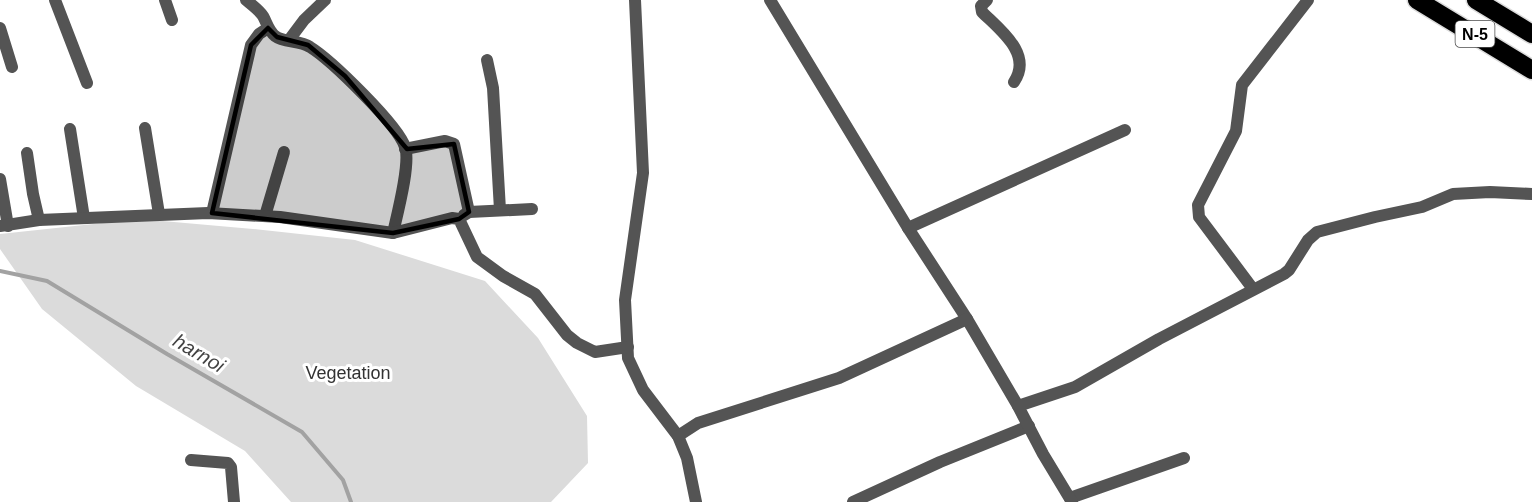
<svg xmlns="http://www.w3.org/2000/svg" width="1532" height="502" viewBox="0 0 1532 502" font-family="Helvetica,sans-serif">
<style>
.green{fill:#dbdbdb}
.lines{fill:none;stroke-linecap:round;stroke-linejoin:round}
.stream{stroke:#a2a2a2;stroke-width:4}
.highway-casing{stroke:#dbdbdb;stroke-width:21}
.minor{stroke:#545454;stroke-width:12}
.highway{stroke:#000;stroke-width:18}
.marked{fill:#000;fill-opacity:0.2;stroke:#000;stroke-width:4.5;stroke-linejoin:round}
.labels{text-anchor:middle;stroke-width:6;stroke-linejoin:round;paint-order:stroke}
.shield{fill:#fff;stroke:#4c4c4c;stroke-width:1.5}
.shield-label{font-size:16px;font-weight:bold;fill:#000}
.park-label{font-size:18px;fill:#323232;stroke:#fff}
.water-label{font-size:20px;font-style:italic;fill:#434343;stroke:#fff}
</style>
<rect width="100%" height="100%" fill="#fff"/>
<path class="green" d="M140,219L253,229L355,240L485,281L538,338L587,416L588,463L551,502H291L245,451L136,386L42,309L0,249V234Z"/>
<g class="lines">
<path class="stream" d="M0,271L47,281L167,354L302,432L343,480L351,502"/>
<defs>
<g id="highway">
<path d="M1417,0L1532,70"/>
<path d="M1476,0L1532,34"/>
</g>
</defs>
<use href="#highway" class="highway-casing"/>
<g class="minor">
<path d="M55,0L87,83"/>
<path d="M165,0L172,20"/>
<path d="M246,0C252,5 259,10 263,16C267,23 268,30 275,36C284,43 300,40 310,47C331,60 398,125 405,147C411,163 397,215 393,233"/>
<path d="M635,0L643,173L625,300L628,358L643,390L678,436L687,458L696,502"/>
<path d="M770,0L908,228L967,319L1018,406"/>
<path d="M987,0L981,6L982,12C1000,30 1033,54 1014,82"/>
<path d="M0,28L12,67"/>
<path d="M289,40L304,20L325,0"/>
<path d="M487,60L493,88L500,210"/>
<path d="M145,128L159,214"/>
<path d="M70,129L84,218"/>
<path d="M405,149L445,141L454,144L469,212"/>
<path d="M27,153L33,194L39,220"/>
<path d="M0,179L8,226"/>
<path d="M212,213L251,45L259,34L268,28"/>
<path d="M464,215L469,212L532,209"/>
<path d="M265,216L284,152"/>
<path d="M0,226L39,220L208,213L280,217L393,233L452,218L459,219L477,257L503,276L535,294L567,335L577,343L595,352L628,347"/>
<path d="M908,228L1125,130"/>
<path d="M1253,289L1199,217L1198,205L1236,131L1242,85L1308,0"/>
<path d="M678,436L698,423L839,378L967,319"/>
<path d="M191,460L228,463L231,467L234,502"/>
<path d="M1070,498L1184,458"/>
<path d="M853,502L940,462L1029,426"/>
<path d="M1072,502L1043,454L1018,406L1075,387L1159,339L1284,274L1289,270L1308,240L1317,232L1375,217L1422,207L1453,194L1490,192L1532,194"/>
</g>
<use href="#highway" class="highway"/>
</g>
<path class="marked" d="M268,28L277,37L308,45L345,76L407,149L454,144L469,212L459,219L393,233L212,213L251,45Z"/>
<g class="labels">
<rect class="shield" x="1455.5" y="21" width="39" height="26" rx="4.5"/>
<g class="shield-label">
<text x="1475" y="40">N-5</text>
</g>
<g class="park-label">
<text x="348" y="379">Vegetation</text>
</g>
<g class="water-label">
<text transform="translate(199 353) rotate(31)" y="7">harnoi</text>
</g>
</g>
</svg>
